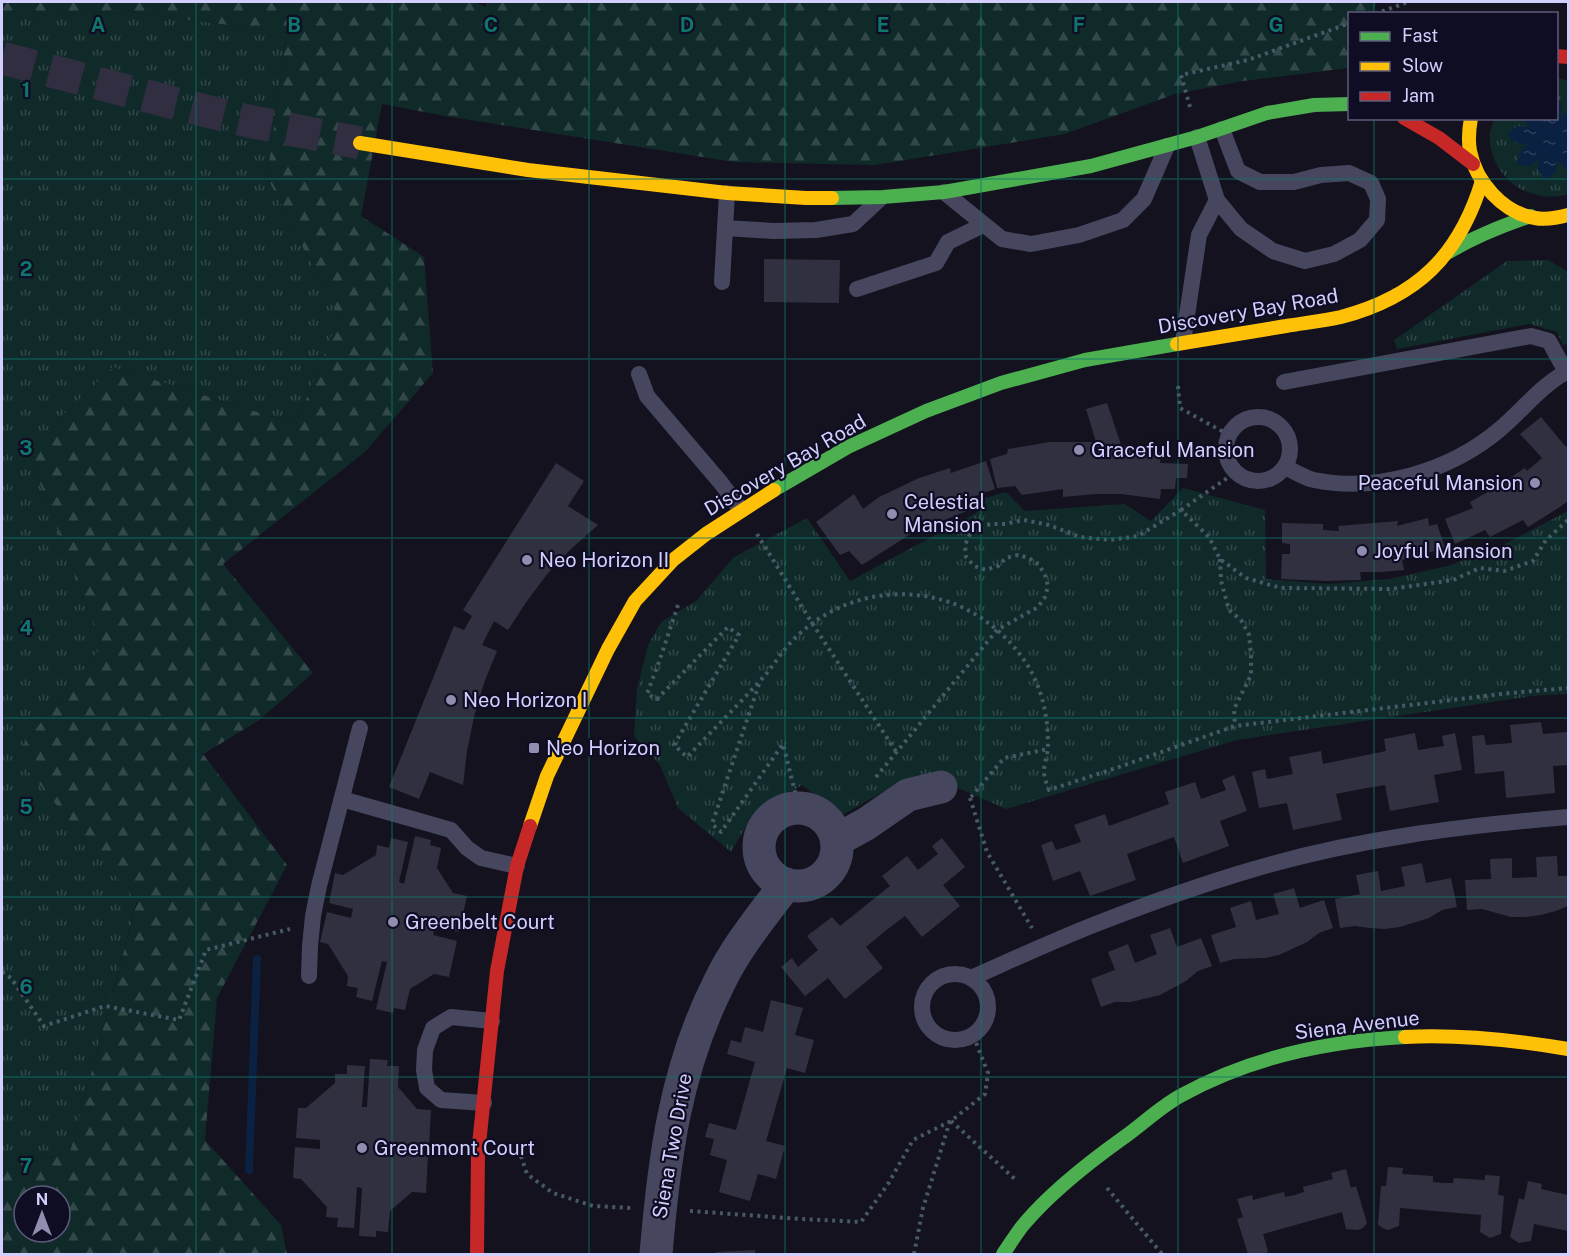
<svg xmlns="http://www.w3.org/2000/svg" width="1570" height="1256" viewBox="0 0 1570 1256" font-family="'Public Sans',sans-serif">
<style>
.grass{fill:url(#grass-tufts)}
.forest{fill:url(#forest-firs);fill-rule:evenodd}
.water{fill:url(#water-ripples)}
.lines{fill:none;stroke-linecap:round;stroke-linejoin:round}
.stream{stroke:#0a2142;stroke-width:8}
.building{fill:#313040}
.secondary-tunnel{stroke:#302e40;stroke-width:33;stroke-dasharray:33 16;stroke-linecap:butt}
.path{stroke:#475966;stroke-width:4;stroke-dasharray:3 4.5;stroke-linecap:butt}
.lane{stroke:#46465f;stroke-width:16}
.street{stroke:#46465f;stroke-width:33}
.fast{stroke:#4caf50;stroke-width:14}
.slow{stroke:#ffc107;stroke-width:14}
.jam{stroke:#c62828;stroke-width:14}
.grid{fill:none;stroke:#0f766e;stroke-width:1.5;stroke-opacity:0.55}
.poi-dot{fill:#8f8db0;stroke:#0f0d23;stroke-width:2}
.labels{text-anchor:middle;stroke-width:4.5;stroke-linejoin:round;paint-order:stroke}
.street-label{font-size:20px;fill:#d2cfff;stroke:#0f0d23}
.poi-label{font-size:20px;fill:#d2cfff;stroke:#0f0d23;text-anchor:start}
.grid-label{font-size:20px;text-anchor:middle;font-weight:bold;fill:#0f766e;stroke:#0f0d23;stroke-width:4.5;stroke-linejoin:round;paint-order:stroke}
</style>
<defs>
<pattern id="grass-tufts" width="24" height="20" patternUnits="userSpaceOnUse" patternTransform="scale(1.5)"><rect width="24" height="20" fill="#102a29"/><path d="M3 7l-1-3M5 7V3M7 7l1-3M15 17l-1-3M17 17v-4M19 17l1-3" fill="none" stroke="#324849"/></pattern>
<pattern id="forest-firs" width="22" height="20" patternUnits="userSpaceOnUse" patternTransform="scale(1.5)"><rect width="22" height="20" fill="#102a29"/><path d="M5 1l3.5 6h-7zM16 11l3.5 6h-7z" fill="#324849"/></pattern>
<pattern id="water-ripples" width="26" height="14" patternUnits="userSpaceOnUse" patternTransform="scale(1.5)"><rect width="26" height="14" fill="#0a2142"/><path d="M2 4q2-2 4 0t4 0M15 11q2-2 4 0t4 0" fill="none" stroke="#2d405e"/></pattern>
</defs>
<rect width="100%" height="100%" fill="#13121e"/>
<g class="grass">
<path d="M116,10L287,33L267,177L339,318L296,424L113,367L27,450L102,646L15,755L137,901L70,1152L2,1171V19Z"/>
<path d="M1557,78L1568,81V194C1528,206 1487,175 1490,132C1491,128 1493,123 1494,119L1556,118Z"/>
<path d="M1548,260L1568,272V344L1563,345L1557,332L1529,324L1397,349L1394,340L1507,261Z"/>
<path d="M1183,488L1265,510L1266,579L1328,584L1389,579L1448,566L1501,546L1568,511V694L1532,696L1237,740L1006,809L927,774L883,792L842,815L802,785L752,816L731,852L678,808L660,765L634,736L637,689L648,645L661,622L696,601L734,557L807,518L850,581L976,513L985,498L1006,492L1025,511L1125,504L1151,521Z"/>
</g>
<path class="forest" d="M2,2H474L486,7V2H1376L1374,13L1350,14L1349,68L1243,81L1175,94L1065,134L875,165L734,162L445,116L382,104L361,216L424,257L433,373L365,452L223,564L313,673L258,721L203,754L287,865L217,998L205,1140L281,1225L287,1254H2V1171L70,1152L137,902L15,755L102,646L27,450L113,367L296,424L339,318L267,177L287,33L116,10L2,19ZM24,1196H60V1232H24Z"/>
<path class="water" d="M1557,98L1562,105L1561,117L1568,111V170L1565,169L1557,160L1556,172L1546,180L1538,171L1539,159L1530,166L1517,165L1519,153L1528,144L1515,143L1508,134L1517,126L1529,127L1523,119L1556,118Z"/>
<g class="lines">
<path class="stream" d="M249,1170L257,959"/>
</g>
<g class="building">
<path d="M764,259L840,260L839,303L764,302Z"/>
<path d="M1107,403L1121,445L1161,452L1160,463L1188,464L1187,478H1176L1175,489H1161L1160,499L1121,494H1095L1063,497V489L1022,495L1015,486L997,488L990,459L1007,454L1008,449L1050,442H1096L1086,409Z"/>
<path d="M1541,417L1566,447L1568,445V501L1560,507L1528,527L1523,520L1490,537L1485,530L1455,544L1445,519L1473,508L1470,502L1493,489L1525,468L1527,471L1542,458L1520,434Z"/>
<path d="M986,461L995,489L964,500L967,511L912,533L862,565L849,551L840,555L816,522L854,494L863,509L879,497L919,478L950,468L951,473Z"/>
<path d="M556,463L584,481L568,506L598,525L572,548L548,573L527,601L508,630L494,621L482,645L497,651L484,683L474,717L467,751L463,785L430,772L419,799L389,787L454,626L464,630L472,616L463,610Z"/>
<path d="M1428,518L1429,526L1437,524L1445,548L1402,560L1404,570L1381,572H1360L1361,580L1326,581L1281,579L1282,554H1290V544L1282,543V523L1323,524V530L1339,531L1338,526L1398,521L1397,526Z"/>
<path d="M1541,722L1543,734L1568,732V765L1553,766L1555,793L1506,798L1504,771L1475,774L1472,736L1484,735L1486,745L1512,743L1510,725Z"/>
<path d="M1415,733L1418,750L1444,746L1442,736L1455,733L1462,770L1434,775L1439,802L1390,811L1385,785L1361,789L1336,794L1342,820L1293,830L1287,803L1259,808L1252,772L1265,769L1267,779L1293,774L1289,757L1321,751L1323,764L1386,751L1384,739Z"/>
<path d="M1234,775L1247,811L1220,821L1229,846L1183,863L1174,837L1127,854L1136,880L1090,896L1080,871L1053,881L1041,845L1052,841L1056,850L1081,842L1074,825L1105,814L1109,826L1169,804L1165,792L1195,782L1201,799L1226,790L1222,780Z"/>
<path d="M415,836L431,840L430,845L441,848L437,868L453,893L467,896L459,932L435,927L433,935L457,941L449,977L434,974L410,989L405,1010L394,1008L393,1013L376,1009L387,962L382,961L372,1001L356,997L358,988L347,986L348,976L328,944L320,942L327,912L351,918L353,909L329,903L335,873L343,875L376,855L377,845L389,848L391,838L408,842L399,882L404,884Z"/>
<path d="M942,838L965,867L943,885L960,906L922,937L905,916L885,931L866,947L883,968L845,999L828,978L805,996L781,967L792,958L798,967L818,950L807,936L832,917L840,926L890,886L882,876L907,856L918,870L938,854L932,846Z"/>
<path d="M1557,856L1558,876H1568V906L1556,911L1541,915L1526,917H1511L1482,909L1467,910L1465,880L1491,879L1490,859L1512,858V878L1537,877L1536,857Z"/>
<path d="M1422,863L1426,883L1451,878L1457,907L1442,910L1429,918L1400,927L1385,929L1370,928L1355,926L1340,928L1335,899L1360,894L1356,875L1378,871L1381,891L1405,886L1401,867Z"/>
<path d="M1294,888L1300,908L1324,900L1333,928L1319,933L1307,942L1279,955L1265,958L1234,959L1220,963L1211,935L1236,927L1230,908L1251,901L1256,920L1279,914L1273,894Z"/>
<path d="M1170,928L1177,947L1201,938L1212,966L1198,971L1186,981L1160,995L1131,1002H1115L1101,1007L1091,979L1115,970L1108,952L1128,944L1135,963L1157,954L1150,935Z"/>
<path d="M771,1000L803,1008L795,1035L814,1040L805,1073L787,1068L766,1141L785,1146L776,1179L758,1174L750,1201L719,1192L727,1160L710,1155L714,1139L705,1137L709,1123L736,1130L755,1062L727,1054L731,1040L741,1043L745,1027L763,1032Z"/>
<path d="M370,1059L388,1060L387,1066H399L398,1087L417,1109L431,1110L429,1147L405,1146L404,1155L428,1156L426,1193L412,1192L390,1211L388,1232L376,1231V1237L359,1236L362,1188L357,1187L354,1228L337,1227L338,1218L326,1217L327,1207L301,1179L293,1178L295,1147L320,1149V1140L296,1138L298,1108H306L335,1083V1074H347V1065L365,1066L362,1107H367Z"/>
<path d="M1388,1167L1403,1168L1402,1174L1433,1176V1182L1443,1183H1453L1454,1178L1485,1180V1175L1500,1176L1498,1195L1504,1196L1501,1234L1490,1238L1480,1232L1481,1215L1400,1208L1399,1226L1388,1230L1382,1228L1378,1224L1381,1186H1386Z"/>
<path d="M1346,1169L1351,1188L1356,1186L1367,1223L1363,1228L1358,1230L1346,1229L1342,1212L1263,1234L1268,1251L1265,1254H1248L1237,1219L1243,1217L1237,1199L1252,1195L1253,1200L1284,1192L1285,1197L1295,1195L1304,1192L1303,1187L1333,1179L1331,1173Z"/>
<path d="M1528,1181L1542,1184L1541,1189L1568,1195V1231L1534,1224L1531,1241L1519,1243L1510,1237L1519,1198L1524,1200Z"/>
<path d="M755,1250V1254H717L716,1252Z"/>
</g>
<g class="lines">
<path class="secondary-tunnel" d="M2,58L181,105L248,121L360,143"/>
<g class="path">
<path d="M948,2H949"/>
<path d="M1375,14L1408,2"/>
<path d="M1190,107L1181,75L1248,60L1350,23"/>
<path d="M1178,386L1180,408L1229,435"/>
<path d="M1181,510L1236,472"/>
<path d="M757,534L812,623L897,753"/>
<path d="M1220,559L1221,581L1229,610L1241,620L1249,635L1251,654V675L1234,709L1235,726"/>
<path d="M678,605L659,662L647,694L657,699L728,627L739,635L674,745L687,757C711,732 736,707 760,681C772,668 781,652 794,639C835,598 894,584 949,602C984,614 1016,642 1033,675C1044,697 1048,721 1048,745C1048,754 1044,763 1044,772C1044,778 1047,784 1049,790L1116,768L1235,726L1510,693L1568,688"/>
<path d="M759,684L712,824L721,832L783,744L799,808"/>
<path d="M876,777L997,630L1038,607L1045,597L1048,586L1045,575L1039,565L1029,558L1018,555L1006,558L998,566L986,570L974,566L966,557L965,545L970,534L980,527L991,524H1005L1024,520L1049,525L1080,537L1110,540L1138,536L1181,510L1209,537L1220,559L1246,578L1281,588L1391,589L1453,580L1480,568L1504,571L1533,561L1546,540L1568,520"/>
<path d="M971,797L1004,758L1048,749"/>
<path d="M970,798L987,852L1032,928"/>
<path d="M2,972L11,978L44,1026L105,1006L179,1020L206,950L290,929"/>
<path d="M951,1121L1016,1180"/>
<path d="M521,1156L527,1174L553,1193L593,1206L632,1208"/>
<path d="M1107,1188L1162,1254"/>
<path d="M690,1211L801,1219L861,1222L888,1184L913,1140L951,1121L985,1094L988,1073L973,1035"/>
<path d="M914,1254L923,1208L950,1121"/>
</g>
<g class="lane">
<path d="M944,192L1002,239L1031,244L1079,235L1123,220L1144,199L1167,146"/>
<path d="M1217,200L1241,229L1273,251L1305,261L1334,254L1360,240L1377,220L1378,199L1371,183L1349,173L1321,175L1294,182H1260L1238,171L1222,129"/>
<path d="M725,228L774,231L816,230L853,224L880,199"/>
<path d="M722,282L727,193"/>
<path d="M857,289L936,263L948,242L983,225"/>
<path d="M1183,342L1199,235L1217,200L1197,137"/>
<path d="M639,374L647,396L721,483L741,510"/>
<path d="M1284,382L1531,336L1549,341L1566,372"/>
<circle cx="1258" cy="449" r="32"/>
<path d="M1285,467C1294,471 1304,478 1314,480C1377,493 1450,471 1499,430C1522,411 1541,385 1568,371"/>
<path d="M342,799L451,830L467,848L481,858L517,866"/>
<circle cx="955" cy="1007" r="33"/>
<path d="M309,976L310,946L313,916L319,886L360,728"/>
<path d="M971,978C1014,959 1057,939 1101,922C1150,903 1200,885 1251,870C1354,839 1461,826 1568,817"/>
<path d="M484,1103L441,1100L427,1088L424,1070L425,1050L433,1028L451,1017L492,1021"/>
</g>
<g class="street">
<circle cx="798" cy="847" r="39"/>
<path d="M837,840L866,824L908,795L941,787"/>
<path d="M656,1254C664,1159 675,1070 719,983C736,947 762,916 786,884"/>
</g>
<g class="fast">
<path d="M832,198L883,197L944,192L1091,166L1197,137L1267,113L1314,105L1350,104"/>
<path d="M1449,252C1476,236 1501,226 1531,216"/>
<path d="M774,490L848,447L926,411L1001,383L1085,360L1177,344"/>
<path d="M1003,1254C1010,1244 1016,1234 1024,1224C1052,1191 1088,1163 1123,1138C1143,1124 1161,1106 1182,1095C1251,1057 1327,1041 1405,1037"/>
</g>
<g class="slow">
<path d="M1471,118C1469,129 1468,140 1470,151C1476,182 1503,213 1535,218C1546,220 1557,218 1568,215"/>
<path d="M360,143L528,170L727,193L806,198H832"/>
<path d="M1177,344C1214,338 1250,332 1286,326C1304,323 1323,321 1341,317C1417,297 1459,256 1482,181"/>
<path d="M530,826L547,776L608,649L635,601L673,560L706,534L774,490"/>
<path d="M1405,1037C1460,1034 1514,1040 1568,1049"/>
</g>
<g class="jam">
<path d="M1556,56L1568,57"/>
<path d="M1404,118L1439,138L1473,164"/>
<path d="M477,1254L478,1154L497,971L517,866L530,826"/>
</g>
</g>
<path class="grid" d="M196,2V1254M392,2V1254M589,2V1254M785,2V1254M981,2V1254M1178,2V1254M1374,2V14M1374,118V1254M2,179H1568M2,359H1568M2,538H1568M2,718H1568M2,897H1568M2,1077H1568"/>
<g class="poi-dot">
<circle cx="1079" cy="450" r="6"/>
<circle cx="1535" cy="483" r="6"/>
<circle cx="892" cy="514" r="6"/>
<circle cx="1362" cy="551" r="6"/>
<circle cx="527" cy="560" r="6"/>
<circle cx="451" cy="700" r="6"/>
<rect x="528" y="742" width="12" height="12" rx="3"/>
<circle cx="393" cy="922" r="6"/>
<circle cx="362" cy="1148" r="6"/>
</g>
<g class="labels">
<g class="street-label">
<text transform="translate(1248 311) rotate(-10)" y="7">Discovery Bay Road</text>
<text transform="translate(785 465) rotate(-30)" y="7">Discovery Bay Road</text>
<text transform="translate(1357 1025) rotate(-7)" y="7">Siena Avenue</text>
<text transform="translate(672 1146) rotate(-80)" y="7">Siena Two Drive</text>
</g>
<g class="poi-label">
<text x="1091" y="457">Graceful Mansion</text>
<text x="1523" y="490" text-anchor="end">Peaceful Mansion</text>
<text x="904" y="509">Celestial<tspan x="904" dy="23">Mansion</tspan></text>
<text x="1374" y="558">Joyful Mansion</text>
<text x="539" y="567">Neo Horizon II</text>
<text x="463" y="707">Neo Horizon I</text>
<text x="546" y="755">Neo Horizon</text>
<text x="405" y="929">Greenbelt Court</text>
<text x="374" y="1155">Greenmont Court</text>
</g>
</g>
<g class="grid-label">
<text x="98" y="32">A</text>
<text x="294" y="32">B</text>
<text x="491" y="32">C</text>
<text x="687" y="32">D</text>
<text x="883" y="32">E</text>
<text x="1079" y="32">F</text>
<text x="1276" y="32">G</text>
<text x="26" y="97">1</text>
<text x="26" y="276">2</text>
<text x="26" y="455">3</text>
<text x="26" y="635">4</text>
<text x="26" y="814">5</text>
<text x="26" y="994">6</text>
<text x="26" y="1173">7</text>
</g>
<rect width="1570" height="1256" fill="none" stroke="#d2cfff" stroke-width="6"/>
<rect x="1348" y="12" width="210" height="108" fill="#0f0d23" stroke="#5d5b7b" stroke-width="1.5"/>
<rect x="1360" y="32" width="30" height="9" fill="#4caf50" stroke="#5d5b7b" stroke-width="1.5"/>
<text x="1402" y="42" font-size="18" fill="#d2cfff">Fast</text>
<rect x="1360" y="62" width="30" height="9" fill="#ffc107" stroke="#5d5b7b" stroke-width="1.5"/>
<text x="1402" y="72" font-size="18" fill="#d2cfff">Slow</text>
<rect x="1360" y="92" width="30" height="9" fill="#c62828" stroke="#5d5b7b" stroke-width="1.5"/>
<text x="1402" y="102" font-size="18" fill="#d2cfff">Jam</text>
<g transform="translate(42 1214)"><circle r="28" fill="#0f0d23" stroke="#5d5b7b" stroke-width="1.5"/>
<path d="M0-4.5L10 22L0 15L-10 22Z" fill="#8f8db0"/>
<text y="-9" font-size="16" font-weight="bold" text-anchor="middle" fill="#d2cfff">N</text>
</g>
</svg>
